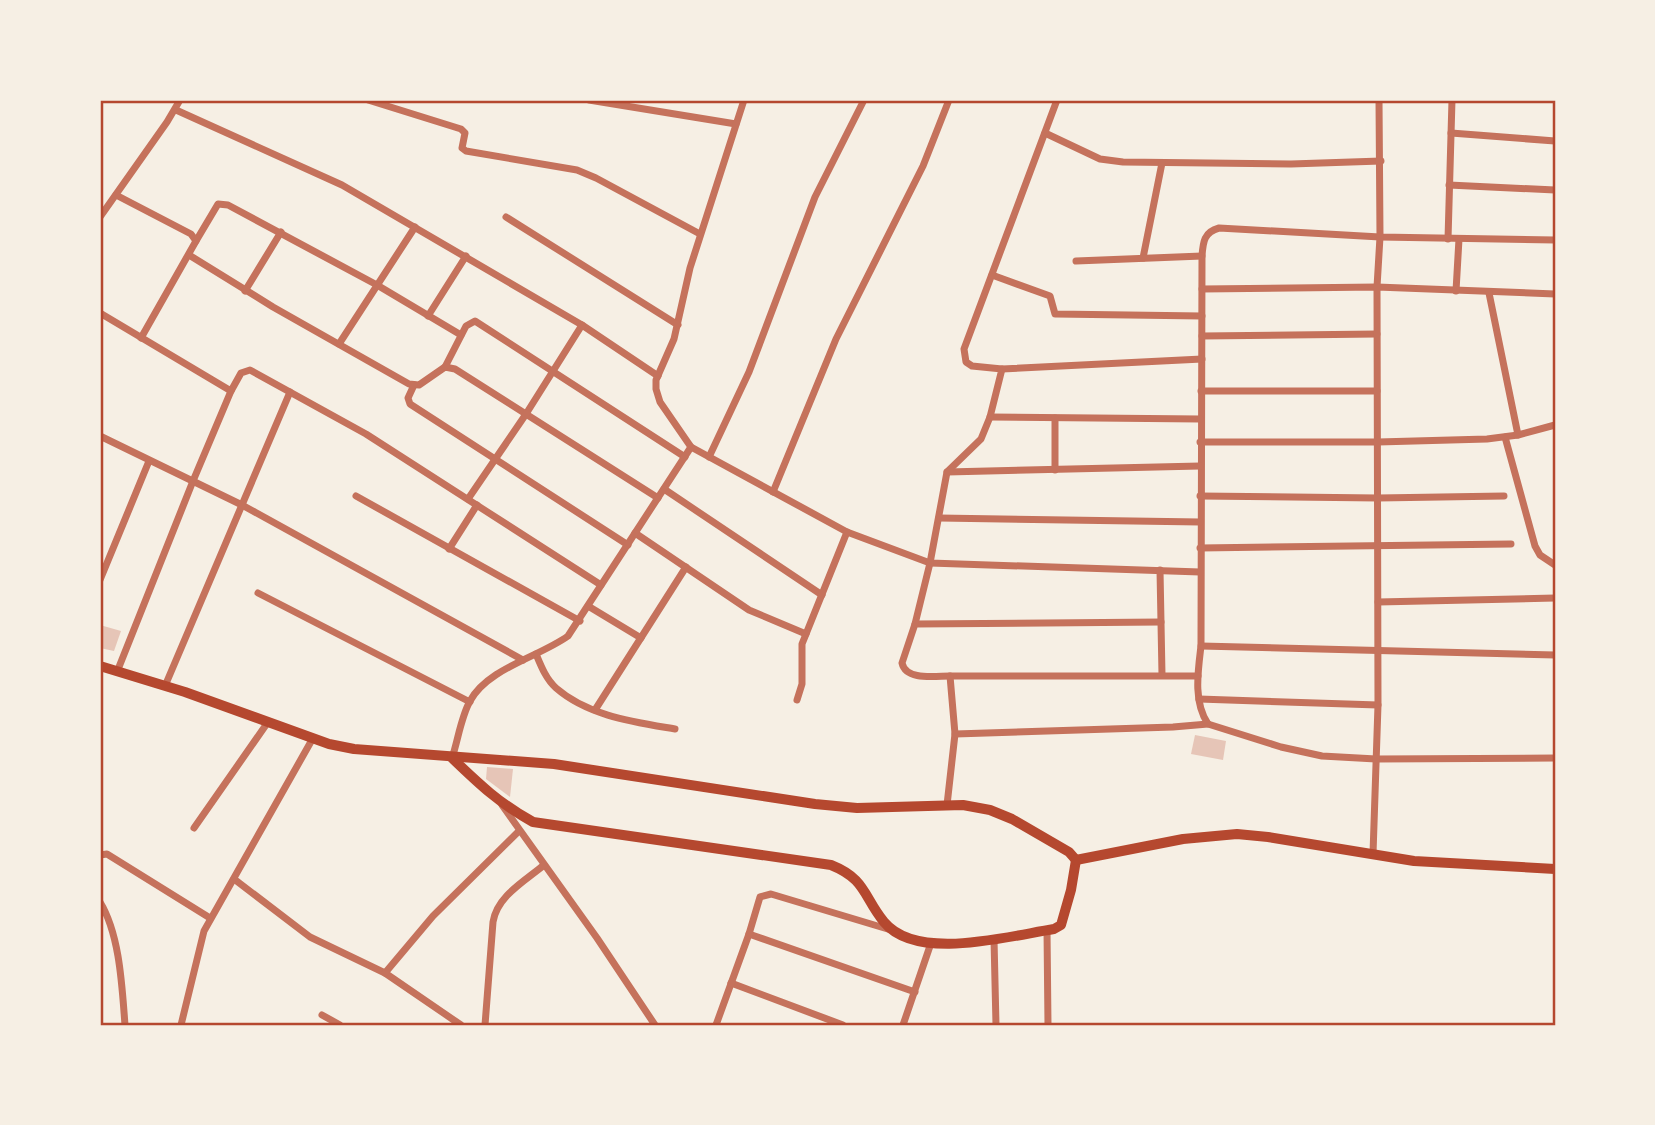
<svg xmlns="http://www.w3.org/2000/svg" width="1655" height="1125" viewBox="0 0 1655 1125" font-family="Commissioner,sans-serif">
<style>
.building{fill:#e6c5b7}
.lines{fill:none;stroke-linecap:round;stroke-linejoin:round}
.minor{stroke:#c5725c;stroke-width:7}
.secondary{stroke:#b5482f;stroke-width:10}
.neatline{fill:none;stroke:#b5482f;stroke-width:2.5}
</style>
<rect width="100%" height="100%" fill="#f6efe4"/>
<g class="building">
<path d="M100,625L121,631L114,651L100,648Z"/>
<path d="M1195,735L1226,741L1223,760L1191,754Z"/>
<path d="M487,767L513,769L510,797L486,779Z"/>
</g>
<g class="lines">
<g class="minor">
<path d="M368,100L461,129L465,133L462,148L466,151L577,170L596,178L700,234"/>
<path d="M589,100L736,124"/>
<path d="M744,100L690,268L674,339L656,380V389L660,402L691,447L847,532L930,563L1200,572"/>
<path d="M176,110L342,185L582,325L658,376"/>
<path d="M1045,133L1100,159L1123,162L1291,164L1381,161"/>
<path d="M1451,133L1555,141"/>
<path d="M1449,185L1555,190"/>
<path d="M116,195L191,234L196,241L141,338"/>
<path d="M100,217L167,122L180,100"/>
<path d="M506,217L678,325"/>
<path d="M1448,239L1452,100"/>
<path d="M1555,240L1380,237L1219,228C1204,232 1203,242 1202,256L1201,646C1198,671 1193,702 1208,724L1281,747L1322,756L1376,759L1555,758"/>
<path d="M196,241L218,204L228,205L377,285L461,335"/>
<path d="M189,255L273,307L409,384L419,385L445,367L455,369L658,498"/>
<path d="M1143,258L1162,163"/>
<path d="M1076,261L1202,256"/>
<path d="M992,275L1050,296L1055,314L1202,316"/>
<path d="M1202,289L1377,287L1555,294"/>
<path d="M245,291L281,232"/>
<path d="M1456,291L1459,239"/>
<path d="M1489,293L1518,435"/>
<path d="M100,313L231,391L241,373L250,370L366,434L601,585"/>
<path d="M428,316L466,256"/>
<path d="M1202,336L1377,334"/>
<path d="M339,344L415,227"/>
<path d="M445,367L466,326L475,321L685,457"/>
<path d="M1002,369L1202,359"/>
<path d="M414,385L408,398L410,404L628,545"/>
<path d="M1201,391H1377"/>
<path d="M990,417L1200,419"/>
<path d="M1055,418V470"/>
<path d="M100,436L242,505L523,660"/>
<path d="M1505,437L1535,546L1540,555L1555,565"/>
<path d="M1200,442H1378L1487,439L1518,435L1555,425"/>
<path d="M709,457L749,372L815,197L864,100"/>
<path d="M947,472L1200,466"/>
<path d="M664,489L822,595"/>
<path d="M773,492L836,339L923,166L949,100"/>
<path d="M356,496L580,621"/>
<path d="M1200,496L1378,498L1504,496"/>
<path d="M468,499L526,414L582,325"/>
<path d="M939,518L1200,522"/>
<path d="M635,533L749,610L806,634"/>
<path d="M1200,548L1511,544"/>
<path d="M449,549L477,505"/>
<path d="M1160,570L1162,675"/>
<path d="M100,580L149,461"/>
<path d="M258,593L470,702"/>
<path d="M1378,602L1555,598"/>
<path d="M588,606L641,638"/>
<path d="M1161,622L915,624L902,663C906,681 935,676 950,676H1198"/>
<path d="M915,624L930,563L947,472L981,439L990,417L1002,369L972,366L966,362L964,349L1057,100"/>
<path d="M1201,646L1555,655"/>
<path d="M536,654C541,666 546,679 556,688C588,716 634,722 675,729"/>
<path d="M117,672L193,481L231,391"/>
<path d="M950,676L955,734L1173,727L1208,724"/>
<path d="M165,686L290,392"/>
<path d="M1199,699L1378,705"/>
<path d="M797,700L802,684V644L847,532"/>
<path d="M595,710L686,567"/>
<path d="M452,758C458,740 461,717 470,701C488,668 539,657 568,636L691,447"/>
<path d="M502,805L597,938L655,1025"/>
<path d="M947,805L955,734"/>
<path d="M194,828L268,722"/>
<path d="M1373,854L1378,705L1377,287L1380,237L1379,100"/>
<path d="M100,855L107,854L210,918"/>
<path d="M234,879L310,937L385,973L461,1025"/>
<path d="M100,902C120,935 122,987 125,1025"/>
<path d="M1047,930L1048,1025"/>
<path d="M749,934L915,992"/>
<path d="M994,939L996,1025"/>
<path d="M385,973L433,916L519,831"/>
<path d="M731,983L843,1025"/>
<path d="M322,1015L340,1025"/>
<path d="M181,1025L204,931L313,738"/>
<path d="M485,1025L493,922C497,896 525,881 544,865"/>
<path d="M716,1025L749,934L760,897L771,894L891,930"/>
<path d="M903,1025L931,943"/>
</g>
<g class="secondary">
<path d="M100,666L185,692L329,744L354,749L554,764L815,804L857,808L963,805L990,810L1012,819L1069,852L1076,860"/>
<path d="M452,758C479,784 500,804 533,822L831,865C866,879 863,896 884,922C917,962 1009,936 1054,929L1061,925L1071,890L1076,860"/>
<path d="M1076,860L1183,839L1237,834L1268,837L1414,861L1555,869"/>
</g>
</g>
<rect width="1655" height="1125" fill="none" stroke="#f6efe4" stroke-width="203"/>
<rect x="102" y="102" width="1452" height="922" class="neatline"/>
</svg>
